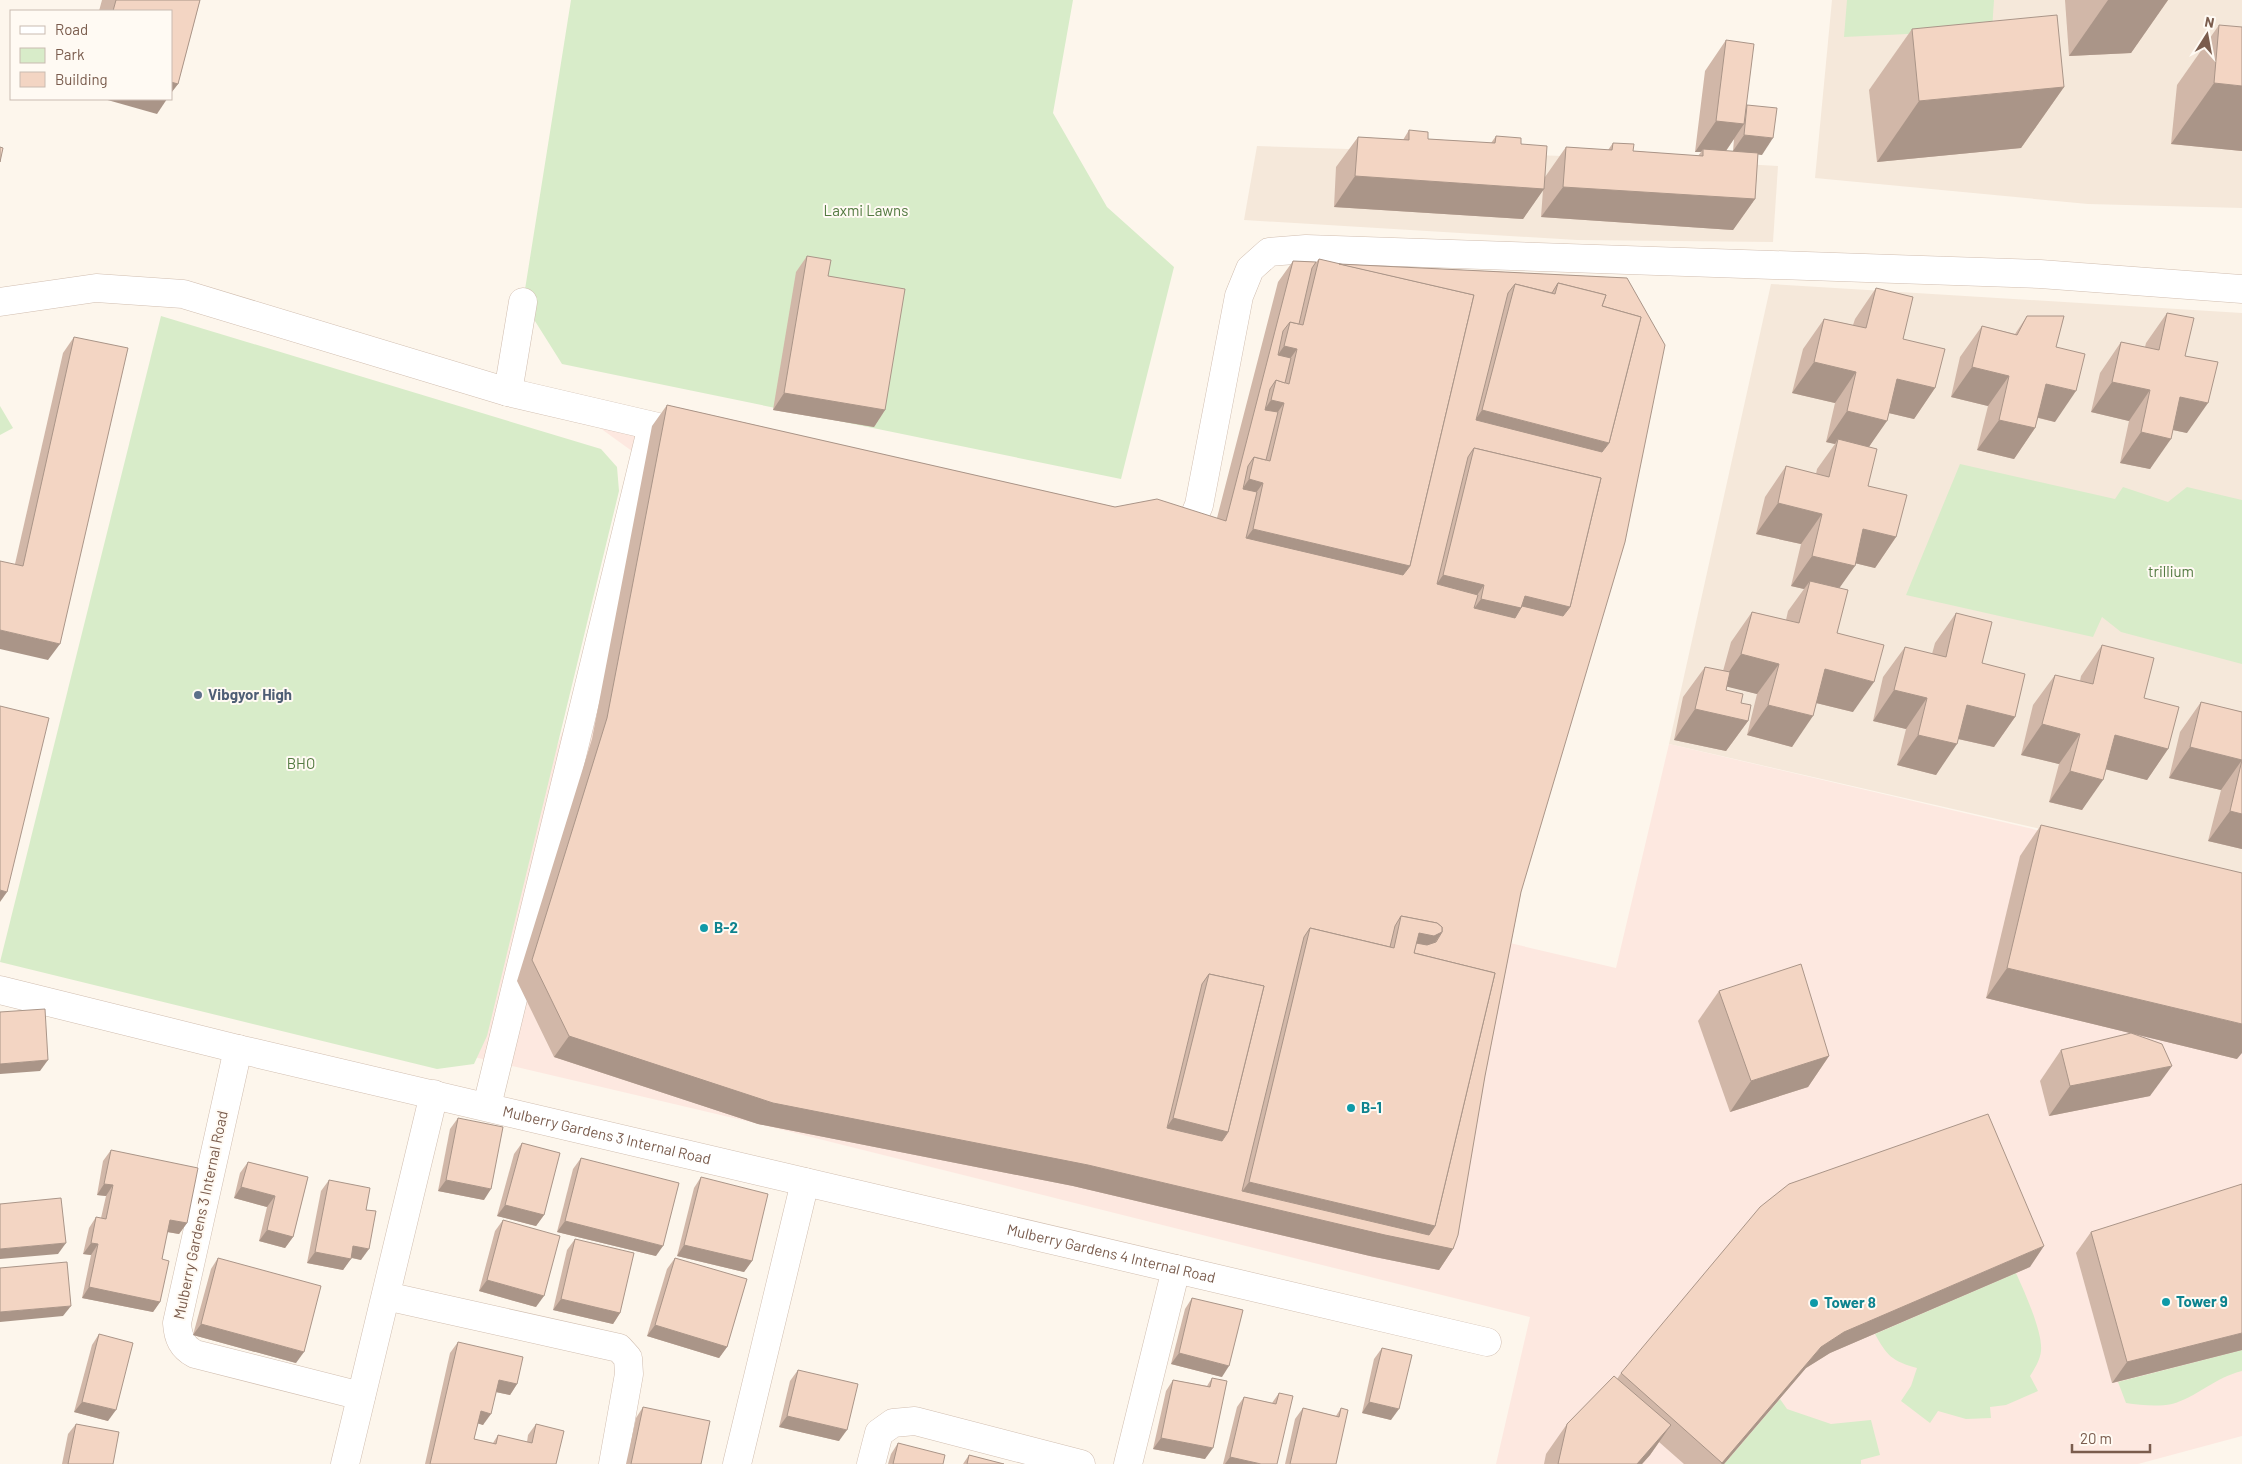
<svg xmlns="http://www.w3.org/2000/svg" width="2242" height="1464" viewBox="0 0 2242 1464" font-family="Barlow,sans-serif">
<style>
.residential{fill:#f5e8da}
.commercial{fill:#fde8e0}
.green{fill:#d8ecc9}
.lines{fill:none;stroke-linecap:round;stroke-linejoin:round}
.minor-casing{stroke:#d1beb0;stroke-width:29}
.minor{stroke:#fff;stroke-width:28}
.wall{fill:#d1b7a8;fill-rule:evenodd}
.shaded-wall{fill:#aa9588}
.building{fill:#f3d5c3;stroke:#aa9588;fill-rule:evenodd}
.service-dot{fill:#5c6f8a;stroke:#fffaf3;stroke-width:2}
.culture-dot{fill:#0f9aa8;stroke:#fffaf3;stroke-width:2}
.labels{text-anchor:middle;stroke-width:4;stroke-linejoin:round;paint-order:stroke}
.park-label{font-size:15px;fill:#537a41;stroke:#fffaf3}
.service-label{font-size:15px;font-weight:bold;fill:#4e5e75;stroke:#fffaf3;text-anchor:start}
.culture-label{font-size:15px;font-weight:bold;fill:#0d838f;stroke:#fffaf3;text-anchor:start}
.street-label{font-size:15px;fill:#7a5c4d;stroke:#fffaf3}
</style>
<rect width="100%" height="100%" fill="#fdf6ec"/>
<g class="residential">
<path d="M1832,0H2242V208L2088,204L1815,178Z"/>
<path d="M1257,146L1658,159L1778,166L1773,242L1577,240L1244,220Z"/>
<path d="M1771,284L2242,313V875L1669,744Z"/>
</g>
<path class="commercial" d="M609,423L621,425L1484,937L1616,968L1669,744L2242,878V1436L2138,1464H1496L1530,1317L759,1124L457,1053L446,1039L661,472L600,428Z"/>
<g class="green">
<path d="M571,0H1073L1053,113L1107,207L1174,267L1121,479L562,364L523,302Z"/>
<path d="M1847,0H1994L1992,30L1844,37Z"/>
<path d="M161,316L601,449L617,467L619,491L487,1036L474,1064L437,1069L0,962Z"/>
<path d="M0,406L13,428L0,435Z"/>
<path d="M1960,464L2115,499L2123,487L2168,502L2187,487L2242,500V664L2121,632L2102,617L2093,637L1906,595Z"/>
<path d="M2016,1273C2024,1291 2043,1332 2041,1351C2040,1360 2035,1368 2030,1376L2038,1391L2006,1405L1990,1407L1991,1418L1966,1419L1938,1411L1930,1423L1901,1401L1911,1386L1917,1368C1892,1361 1887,1356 1875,1334Z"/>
<path d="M2242,1350V1371C2216,1377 2195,1398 2172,1404C2157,1407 2140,1405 2126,1403L2118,1382Z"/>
<path d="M1780,1399L1787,1409L1831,1424L1871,1420L1880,1455L1861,1460V1464H1724Z"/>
</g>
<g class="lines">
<defs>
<g id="minor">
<path d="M0,302L96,288L183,294L508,392L688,434"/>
<path d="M508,392L523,302"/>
<path d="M1170,534H1180L1191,524L1199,505L1239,296L1250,269L1269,252L1306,249L2040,274L2242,289"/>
<path id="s1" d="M0,990L238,1049L1487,1342"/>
<path d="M238,1049L177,1323C178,1338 182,1347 195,1354L361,1396"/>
<path d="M487,1106L652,426"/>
<path d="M386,1296L619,1348L628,1358L629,1374L613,1464"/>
<path d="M345,1464L434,1094"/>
<path d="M737,1464L805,1182"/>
<path d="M871,1464L879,1433L893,1423L915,1421L1081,1464"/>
<path d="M1128,1464L1176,1269"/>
</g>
</defs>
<use href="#minor" class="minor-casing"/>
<use href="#minor" class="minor"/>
</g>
<g class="wall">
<path d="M102,0H200L178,84L171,93V11H99Z"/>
<path d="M2065,0H2168L2131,53L2069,56Z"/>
<path d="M2219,25L2242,151L2171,144L2177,85Z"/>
<path d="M1912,29L2064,87L2021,148L1877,162L1869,90Z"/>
<path d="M1726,40L1746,106L1747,105L1762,155L1758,154L1755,199L1733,230L1541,217L1543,190L1523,219L1334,207L1336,167L1358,137L1403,140L1409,130L1428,139L1491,143L1496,136L1521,144L1545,177L1566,147L1608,150L1613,143L1633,151L1698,156L1701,152H1695L1705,71ZM1734,139L1733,151H1726Z"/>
<path d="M807,256L828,276L885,410L874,427L773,410L796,272Z"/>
<path d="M1319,259L1339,264L1627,278L1521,892L1485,1076L1453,1249L1439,1270L1370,1256L1073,1186L758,1124L554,1057L517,981L592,739L652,426L667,405L1115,507L1217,518L1278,282L1293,261L1316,262Z"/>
<path d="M1876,288L1903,339L1935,388L1914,419L1889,413L1869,447L1868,486L1896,537L1875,568L1855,563L1839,588L1837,633L1853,712L1816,703L1792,747L1747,735L1757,694L1727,686L1726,690L1741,703L1748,721L1726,751L1674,740L1683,697L1705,667L1723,671L1731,642L1752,612L1786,620L1788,611L1804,589L1791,586L1801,544L1756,534L1765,497L1786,466L1816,474L1817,469L1835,444L1826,442L1835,403L1792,393L1803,349L1824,319L1853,325L1855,319Z"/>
<path d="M2167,313L2185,356L2187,433L2173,430L2150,469L2120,463L2129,421L2091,412L2100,373L2121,342L2145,347L2146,343Z"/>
<path d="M2027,316L2056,347L2055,422L2038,418L2035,428L2014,459L1977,450L1988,406L1951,397L1960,357L1982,326L2015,334Z"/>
<path d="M74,337L48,660L15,564L63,353Z"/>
<path d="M1956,613L1982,663L2015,717L1994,747L1958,739L1936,775L1897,765L1906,729L1873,721L1883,677L1905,647L1932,654L1935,643Z"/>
<path d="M2102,645L2144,698L2168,749L2147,780L2106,769L2082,810L2049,802L2059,764L2021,755L2033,705L2055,675L2080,681L2081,676Z"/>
<path d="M2201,702L2242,712V849L2208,841L2221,790L2169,778L2180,732Z"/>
<path d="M2041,825L2237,1059L1986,998L2020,856Z"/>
<path d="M1719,991L1829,1056L1808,1087L1730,1112L1698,1021Z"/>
<path d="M2061,1050L2150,1096L2049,1116L2040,1081Z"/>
<path d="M458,1118L484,1200L438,1191L450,1129Z"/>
<path d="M522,1143L544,1215L536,1226L497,1216L514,1154Z"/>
<path d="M111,1150L187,1223L179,1234L167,1232L162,1259L160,1302L153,1312L82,1298L91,1255L83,1254L89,1228L96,1217L101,1218L106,1196L97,1195L103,1161Z"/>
<path d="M581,1158L656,1256L557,1232L573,1169Z"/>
<path d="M248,1162L308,1177L293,1237L285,1248L259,1241L267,1207L234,1198L240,1173Z"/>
<path d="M701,1177L752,1261L744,1272L677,1256L694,1188Z"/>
<path d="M329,1180L366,1210L361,1260L351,1258L343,1270L307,1263L321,1191Z"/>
<path d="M503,1220L536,1307L479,1291L495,1231Z"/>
<path d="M2091,1232L2242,1350L2112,1383L2076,1253Z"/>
<path d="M575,1239L620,1313L613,1324L553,1310L567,1250Z"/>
<path d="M218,1258L296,1363L193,1335L211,1269Z"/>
<path d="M675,1258L727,1347L719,1358L647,1336L667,1269Z"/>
<path d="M2030,1267L1830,1353L1806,1368L1724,1464H1684L1659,1442L1650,1455L1642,1464H1544L1546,1454L1567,1424L1617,1379L1621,1373Z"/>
<path d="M1192,1298L1222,1377L1171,1364L1185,1309Z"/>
<path d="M99,1334L108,1421L74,1412L92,1345Z"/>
<path d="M458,1342L517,1384L510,1395L496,1392L483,1425L478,1423L474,1439L493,1443L498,1435L527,1442L528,1435L536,1424L556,1464H425L450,1353Z"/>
<path d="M1382,1348L1391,1420L1362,1413L1374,1359Z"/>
<path d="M798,1370L839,1441L779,1427L790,1381Z"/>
<path d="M1212,1378L1205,1459L1153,1449L1166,1391L1173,1380L1207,1386Z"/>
<path d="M1279,1393L1277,1464H1223L1237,1407L1244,1397L1272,1403Z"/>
<path d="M643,1407L701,1464H626L636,1418Z"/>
<path d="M1303,1408L1336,1416L1341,1408L1336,1464H1285L1295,1419Z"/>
<path d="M76,1424L113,1464H62L68,1434Z"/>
<path d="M898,1443L943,1464H888L891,1454Z"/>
<path d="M969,1455L1004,1464H963Z"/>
</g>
<g class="shaded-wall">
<path d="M2108,0H2168L2131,53L2069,56Z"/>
<path d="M171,82L178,84L171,93Z"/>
<path d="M2214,83L2242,86V151L2171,144Z"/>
<path d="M2064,87L2021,148L1877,162L1919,101Z"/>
<path d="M104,99H167L157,114Z"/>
<path d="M1716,121L1744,124L1723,155L1703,149L1701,152H1695Z"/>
<path d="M1744,135L1773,138L1762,155L1733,151Z"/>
<path d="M1355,176L1544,189L1523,219L1334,207Z"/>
<path d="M1563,187L1755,199L1733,230L1541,217Z"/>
<path d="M1284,346L1297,349L1276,379L1264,375Z"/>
<path d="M1814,362L1856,372L1835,403L1792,393Z"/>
<path d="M1972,367L2009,376L1988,406L1951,397Z"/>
<path d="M1897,379L1935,388L1914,419L1876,410Z"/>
<path d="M2112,382L2150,390L2129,421L2091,412Z"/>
<path d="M2046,384L2076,391L2055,422L2024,414Z"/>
<path d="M784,393L885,410L874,427L773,410Z"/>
<path d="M2180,397L2208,403L2187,433L2159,427Z"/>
<path d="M1271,400L1284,403L1263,434L1250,431Z"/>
<path d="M1482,410L1609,443L1587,473L1461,441Z"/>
<path d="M1847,411L1887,421L1866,451L1838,439L1835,444L1826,442Z"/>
<path d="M1999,420L2035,428L2014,459L1977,450Z"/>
<path d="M2141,432L2171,439L2150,469L2120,463Z"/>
<path d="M1249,479L1263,483L1242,513L1230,508Z"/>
<path d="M1778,503L1822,514L1801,544L1756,534Z"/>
<path d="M1253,529L1410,566L1388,596L1231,559Z"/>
<path d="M1863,529L1896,537L1875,568L1842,560Z"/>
<path d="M1812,556L1855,566L1833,597L1810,581L1804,589L1791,586Z"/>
<path d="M1443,575L1484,585L1463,616L1422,606Z"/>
<path d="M1525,596L1570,607L1549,638L1459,629L1481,599Z"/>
<path d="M0,630L60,644L48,660L0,649Z"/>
<path d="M1741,654L1779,664L1757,694L1720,685Z"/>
<path d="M1825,669L1874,682L1853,712L1804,700Z"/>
<path d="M1894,690L1927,698L1906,729L1873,721Z"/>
<path d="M1768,705L1813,716L1792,747L1747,735Z"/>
<path d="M1967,705L2015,717L1994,747L1945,736Z"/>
<path d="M1695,709L1748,721L1726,751L1674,740Z"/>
<path d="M2042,724L2080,734L2059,764L2021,755Z"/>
<path d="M1918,735L1957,744L1936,775L1897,765Z"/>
<path d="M2115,735L2168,749L2147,780L2093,766Z"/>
<path d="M2190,747L2242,760L2221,790L2169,778Z"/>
<path d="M2070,771L2103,780L2082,810L2049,802Z"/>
<path d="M2230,811L2242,814V849L2208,841Z"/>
<path d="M0,890L7,892L0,902Z"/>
<path d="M1399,927L1442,932L1421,963L1394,948Z"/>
<path d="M2007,968L2242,1024V1053L2237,1059L1986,998Z"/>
<path d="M569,1036L1088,1165L1236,1200L1249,1182L1435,1226L1453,1249L1439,1270L1370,1256L1073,1186L758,1124L554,1057Z"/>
<path d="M1829,1056L1808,1087L1730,1112L1751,1081Z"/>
<path d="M48,1060L40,1071L0,1074V1064Z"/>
<path d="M2172,1066L2150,1096L2049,1116L2070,1086Z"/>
<path d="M1173,1118L1228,1132L1207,1163L1152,1149Z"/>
<path d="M446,1180L491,1189L484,1200L438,1191Z"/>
<path d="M104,1184L113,1185L106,1196L97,1195Z"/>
<path d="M241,1187L275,1196L267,1207L234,1198Z"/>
<path d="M505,1205L544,1215L536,1226L497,1216Z"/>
<path d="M170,1220L187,1223L179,1234L162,1231Z"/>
<path d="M565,1221L663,1246L656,1256L557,1232Z"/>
<path d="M267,1230L293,1237L285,1248L259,1241Z"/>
<path d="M66,1243L58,1254L0,1259V1249Z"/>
<path d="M91,1243L98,1244L91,1255L83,1254Z"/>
<path d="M684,1245L752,1261L744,1272L677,1256Z"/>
<path d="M353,1246L369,1249L361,1260L345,1256Z"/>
<path d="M2044,1246L2030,1267L1830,1353L1806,1368L1724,1464H1721L1821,1347L1844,1332Z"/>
<path d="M315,1252L351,1259L343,1270L307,1263Z"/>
<path d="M487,1280L544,1296L536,1307L479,1291Z"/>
<path d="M89,1287L160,1302L153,1312L82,1298Z"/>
<path d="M561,1299L620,1313L613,1324L553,1310Z"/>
<path d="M71,1306L63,1316L0,1322V1312Z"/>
<path d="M201,1324L304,1352L296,1363L193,1335Z"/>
<path d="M655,1325L727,1347L719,1358L647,1336Z"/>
<path d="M2242,1333V1350L2112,1383L2127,1362Z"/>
<path d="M1179,1353L1229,1366L1222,1377L1171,1364Z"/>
<path d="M499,1380L517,1384L510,1395L491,1391Z"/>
<path d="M82,1402L116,1410L108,1421L74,1412Z"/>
<path d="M1369,1402L1399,1409L1391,1420L1362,1413Z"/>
<path d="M481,1411L491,1414L483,1425L473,1422Z"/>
<path d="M787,1416L847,1430L839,1441L779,1427Z"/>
<path d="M1671,1425L1650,1455L1642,1464H1637Z"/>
<path d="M1161,1438L1213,1448L1205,1459L1153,1449Z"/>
<path d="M1230,1457L1261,1464H1225Z"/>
</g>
<g class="building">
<path d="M116,0H200L178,84L171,82V11H113Z"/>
<path d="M2057,15L2064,87L1919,101L1912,29Z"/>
<path d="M2219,25L2242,27V86L2214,83Z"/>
<path d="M1726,40L1754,44L1744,124L1716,121Z"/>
<path d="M1747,105L1777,108L1773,138L1744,135Z"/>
<path d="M1409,130L1428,132V139L1495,143L1496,136L1521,138V144L1547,146L1544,189L1355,176L1358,137L1409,140Z"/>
<path d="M1613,143L1634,144L1633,151L1703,156V149L1758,153L1755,199L1563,187L1566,147L1612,150Z"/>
<path d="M0,147L3,148L0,162Z"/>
<path d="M807,256L831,260L828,276L905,289L885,410L784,393Z"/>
<path d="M1319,259L1474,295L1410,566L1253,529L1263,483L1249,479L1254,457L1270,461L1284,403L1271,400L1276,380L1289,384L1297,349L1284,346L1290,322L1303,325Z"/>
<path d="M1293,261L1316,262L1312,268L1299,324L1290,322L1283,331L1278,355L1291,358L1285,383L1276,380L1270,389L1265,410L1278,412L1266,460L1254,457L1248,466L1243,489L1257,492L1246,538L1403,575L1410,566L1474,295L1339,264L1627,278L1665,345L1625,542L1521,892L1485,1076L1458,1235L1453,1249L1385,1235L1088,1165L773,1103L569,1036L532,960L607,718L667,405L1115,507L1157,499L1226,521ZM1558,283L1606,295L1602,306L1641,317L1609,443L1602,452L1476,420L1508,293L1515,284L1552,293ZM1474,448L1601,478L1570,607L1563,616L1522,606L1515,618L1474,608L1478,595L1437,584L1468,457ZM1401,916L1437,923L1442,927V932L1436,942L1427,945L1416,943L1414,953L1495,973L1435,1226L1429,1235L1242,1191L1304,937L1310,928L1390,947L1395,926ZM1209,974L1264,986L1228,1132L1222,1141L1167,1128L1202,984Z"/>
<path d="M1558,283L1606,295L1602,306L1641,317L1609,443L1482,410L1515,284L1555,294Z"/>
<path d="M1876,288L1913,297L1903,339L1945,349L1935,388L1897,379L1887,421L1847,411L1856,372L1814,362L1824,319L1866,328Z"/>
<path d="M2167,313L2194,318L2185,356L2218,362L2208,403L2180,397L2171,439L2141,432L2150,390L2112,382L2121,342L2159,350Z"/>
<path d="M2027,316H2064L2056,347L2085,354L2076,391L2046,384L2035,428L1999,420L2009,376L1972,367L1982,326L2017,335Z"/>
<path d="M74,337L128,348L60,644L0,630V561L23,566Z"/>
<path d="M1838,439L1877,449L1868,486L1907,495L1896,537L1863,529L1855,566L1812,556L1822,514L1778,503L1786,466L1829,477Z"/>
<path d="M1474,448L1601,478L1570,607L1525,596L1521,608L1481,599L1484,585L1443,575Z"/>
<path d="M1810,581L1848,590L1837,633L1884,645L1874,682L1825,669L1813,716L1768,705L1779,664L1741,654L1752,612L1799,623Z"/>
<path d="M1956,613L1992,622L1982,663L2025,674L2015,717L1967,705L1957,744L1918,735L1927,698L1894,690L1905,647L1946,657Z"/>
<path d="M2102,645L2154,658L2144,698L2179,707L2168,749L2115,735L2103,780L2070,771L2080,734L2042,724L2055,675L2093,684Z"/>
<path d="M1705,667L1730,672L1726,690L1743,694L1741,703L1751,705L1748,721L1695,709Z"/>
<path d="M2201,702L2242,712V814L2230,811L2242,760L2190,747Z"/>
<path d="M0,706L49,718L7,892L0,890Z"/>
<path d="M2041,825L2242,873V1024L2007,968Z"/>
<path d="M1401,916L1437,923L1442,927V932L1434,936L1419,933L1414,953L1495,973L1435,1226L1249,1182L1310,928L1394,948Z"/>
<path d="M1801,964L1829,1056L1751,1081L1719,991Z"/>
<path d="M1209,974L1264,986L1228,1132L1173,1118Z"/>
<path d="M45,1009L48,1060L0,1064V1012Z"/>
<path d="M2131,1033L2162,1044L2172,1066L2070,1086L2061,1050Z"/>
<path d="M1988,1114L2044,1246L1844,1332L1821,1347L1722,1463L1621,1373L1760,1207L1789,1184Z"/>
<path d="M458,1118L503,1127L491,1189L446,1180Z"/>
<path d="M522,1143L560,1153L544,1215L505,1205Z"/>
<path d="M111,1150L198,1168L187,1223L170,1220L162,1259L169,1261L160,1302L89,1287L98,1244L91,1243L96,1217L106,1219L113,1185L104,1184Z"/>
<path d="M581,1158L679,1183L663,1246L565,1221Z"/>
<path d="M248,1162L308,1177L293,1237L267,1230L275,1196L241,1187Z"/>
<path d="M701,1177L768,1194L752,1261L684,1245Z"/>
<path d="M329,1180L370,1188L366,1210L376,1211L369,1249L353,1246L351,1259L315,1252Z"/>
<path d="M2242,1184V1333L2127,1362L2091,1232Z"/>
<path d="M61,1198L66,1243L0,1249V1204Z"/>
<path d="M503,1220L560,1236L544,1296L487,1280Z"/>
<path d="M575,1239L634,1253L620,1313L561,1299Z"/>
<path d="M218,1258L321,1286L304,1352L201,1324Z"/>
<path d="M675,1258L747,1279L727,1347L655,1325Z"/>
<path d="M67,1262L71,1306L0,1312V1268Z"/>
<path d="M1192,1298L1243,1310L1229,1366L1179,1353Z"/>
<path d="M99,1334L133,1343L116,1410L82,1402Z"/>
<path d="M458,1342L523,1357L517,1384L499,1380L491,1414L481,1411L474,1439L496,1444L498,1435L532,1443L536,1424L564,1431L556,1464H430Z"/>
<path d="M1382,1348L1412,1355L1399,1409L1369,1402Z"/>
<path d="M798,1370L858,1384L847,1430L787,1416Z"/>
<path d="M1614,1376L1671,1425L1637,1464H1558L1567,1424Z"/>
<path d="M1212,1378L1227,1381L1213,1448L1161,1438L1173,1380L1210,1387Z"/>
<path d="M1279,1393L1293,1396L1277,1464H1261L1230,1457L1244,1397L1276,1404Z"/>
<path d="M643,1407L710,1421L701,1464H631Z"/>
<path d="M1303,1408L1339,1417L1341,1408L1348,1410L1336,1464H1290Z"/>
<path d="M76,1424L119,1432L113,1464H68Z"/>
<path d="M898,1443L945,1455L943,1464H893Z"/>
<path d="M969,1455L1004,1464H967Z"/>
</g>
<circle class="service-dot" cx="198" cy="695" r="5"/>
<g class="culture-dot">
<circle cx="704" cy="928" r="5"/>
<circle cx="1351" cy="1108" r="5"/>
<circle cx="2166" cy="1302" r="5"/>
<circle cx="1814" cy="1303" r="5"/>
</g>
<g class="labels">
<g class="park-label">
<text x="866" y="216">Laxmi Lawns</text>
<text x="2171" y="577">trillium</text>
<text x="301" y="769">BHO</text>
</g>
<g class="service-label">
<text x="208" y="700">Vibgyor High</text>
</g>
<g class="culture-label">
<text x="714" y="933">B-2</text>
<text x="1361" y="1113">B-1</text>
<text x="2176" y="1307">Tower 9</text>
<text x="1824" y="1308">Tower 8</text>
</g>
<g class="street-label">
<text dy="5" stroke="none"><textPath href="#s1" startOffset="624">Mulberry Gardens 3 Internal Road</textPath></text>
<text transform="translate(201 1215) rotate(-78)" y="5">Mulberry Gardens 3 Internal Road</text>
<text dy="5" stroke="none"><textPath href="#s1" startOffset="1142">Mulberry Gardens 4 Internal Road</textPath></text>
</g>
</g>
<rect x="10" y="10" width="162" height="90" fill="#fffaf3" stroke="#cabbb1"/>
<rect x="20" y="26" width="25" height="8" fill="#ffffff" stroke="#cabbb1"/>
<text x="55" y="35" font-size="15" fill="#7a5c4d">Road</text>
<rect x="20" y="48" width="25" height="15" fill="#d8ecc9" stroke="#cabbb1"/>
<text x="55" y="60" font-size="15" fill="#7a5c4d">Park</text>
<rect x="20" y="72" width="25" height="15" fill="#f3d5c3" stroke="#cabbb1"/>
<text x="55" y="85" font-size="15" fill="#7a5c4d">Building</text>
<g transform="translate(2207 35) rotate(11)" stroke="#fffaf3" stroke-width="4" paint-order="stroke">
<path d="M0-4L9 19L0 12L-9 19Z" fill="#7a5c4d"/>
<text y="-8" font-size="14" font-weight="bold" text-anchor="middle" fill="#7a5c4d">N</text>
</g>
<path d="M2072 1444v8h78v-8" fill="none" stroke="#7a5c4d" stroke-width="2.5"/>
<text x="2080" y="1444" font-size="15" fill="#7a5c4d" stroke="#fffaf3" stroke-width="4" paint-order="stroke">20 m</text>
</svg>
